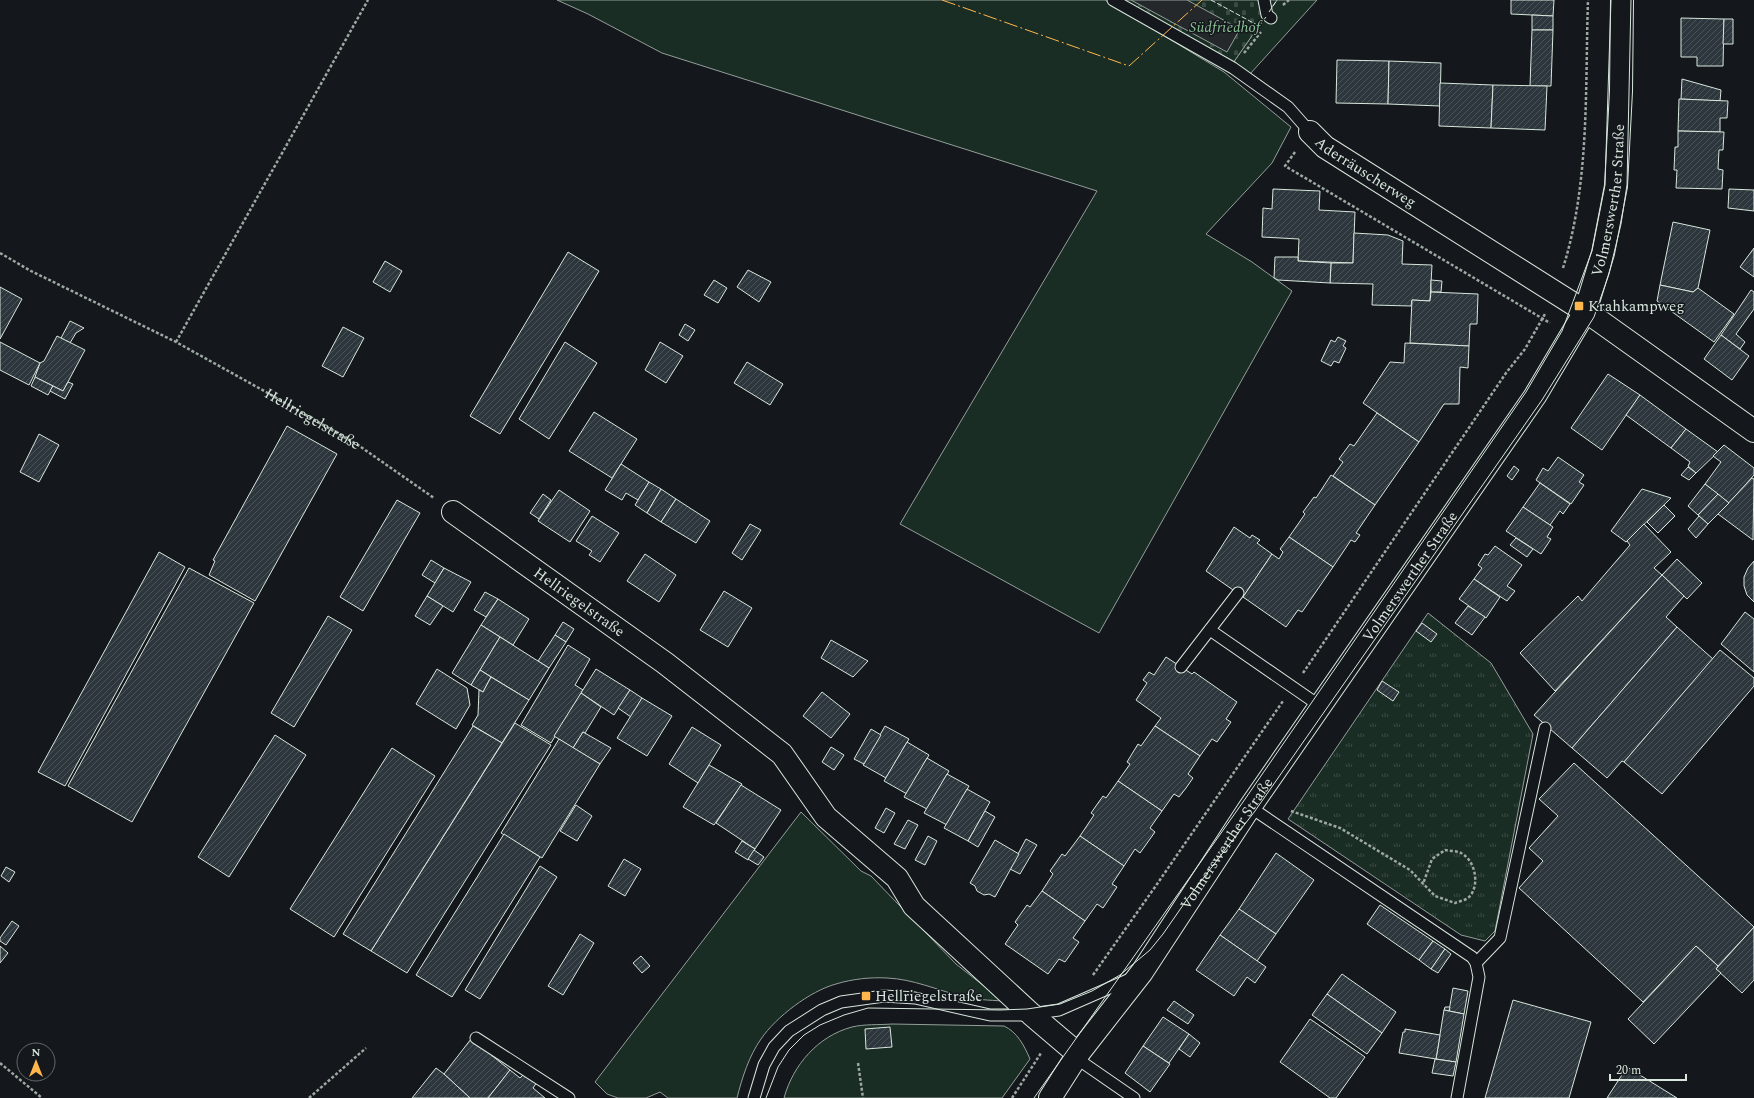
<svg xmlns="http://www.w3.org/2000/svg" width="1754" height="1098" viewBox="0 0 1754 1098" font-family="Spectral,serif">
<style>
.green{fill:#1a2d24;stroke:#939e99}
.cemetery{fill:url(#cemetery-stones);stroke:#939e99}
.park{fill:url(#park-tufts);stroke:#939e99}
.parking{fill:#24282b;stroke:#939e99}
.building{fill:url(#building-hatch);stroke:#d8e6dc}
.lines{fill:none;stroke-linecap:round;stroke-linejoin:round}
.lane-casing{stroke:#d8e6dc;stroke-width:13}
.street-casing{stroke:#d8e6dc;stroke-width:24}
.path{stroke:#9da8a2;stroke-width:2.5;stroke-dasharray:3 2;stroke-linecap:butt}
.lane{stroke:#14181c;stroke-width:11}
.street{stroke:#14181c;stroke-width:22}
.tram{stroke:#d8e6dc;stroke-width:1}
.fence{stroke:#d8e6dc;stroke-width:1;stroke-dasharray:5 2;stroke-linecap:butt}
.power{stroke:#ffb74d;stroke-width:1;stroke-dasharray:14 3 2 3;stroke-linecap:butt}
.poi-dot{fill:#ffb74d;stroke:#14181c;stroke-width:1.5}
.labels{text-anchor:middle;stroke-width:3;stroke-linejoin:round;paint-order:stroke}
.park-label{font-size:15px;font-style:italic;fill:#8ac095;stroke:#14181c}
.street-label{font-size:15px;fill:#d8e6dc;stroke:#14181c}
.poi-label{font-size:15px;fill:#d8e6dc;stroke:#14181c;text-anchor:start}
</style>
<defs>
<pattern id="cemetery-stones" width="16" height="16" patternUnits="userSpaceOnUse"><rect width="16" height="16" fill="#1a2d24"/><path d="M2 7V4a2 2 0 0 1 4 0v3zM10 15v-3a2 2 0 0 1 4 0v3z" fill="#3b4b43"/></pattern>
<pattern id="park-tufts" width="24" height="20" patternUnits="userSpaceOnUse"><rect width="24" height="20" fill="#1a2d24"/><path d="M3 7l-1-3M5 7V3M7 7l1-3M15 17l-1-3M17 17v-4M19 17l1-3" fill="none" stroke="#3b4b43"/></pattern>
<pattern id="building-hatch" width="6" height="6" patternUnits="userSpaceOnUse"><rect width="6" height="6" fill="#2c363c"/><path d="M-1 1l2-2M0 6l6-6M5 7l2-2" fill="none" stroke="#4a5358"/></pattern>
</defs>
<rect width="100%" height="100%" fill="#14181c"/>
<g class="green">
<path d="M557,0H1105L1224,72L1291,127L1272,163L1206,234L1252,262L1292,291L1099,633L900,524L1097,191L662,53L588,14Z"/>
<path d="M1277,0H1317L1250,74L1233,63Z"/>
<path d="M801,812L861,871L871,876L956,964L1003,1001C989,1000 975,1000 961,996C937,990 913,979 887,978C871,977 852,979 836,984C810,991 776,1017 761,1039C749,1056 742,1078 737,1098H668L660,1092L646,1098H618L607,1094L595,1082Z"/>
<path d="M892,1024L1004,1026C1017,1032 1024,1045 1030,1059L1002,1098H784C793,1065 818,1036 852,1027C864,1024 879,1025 892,1024Z"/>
</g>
<path class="cemetery" d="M1119,0H1277L1233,63Z"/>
<path class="park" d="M1428,613L1491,663L1533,734L1495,931L1485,941L1461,935L1288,819Z"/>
<path class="parking" d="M1131,0H1187L1240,29L1227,52Z"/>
<g class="building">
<path d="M1511,0H1554L1553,16L1511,14Z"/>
<path d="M1532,15L1553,16V30H1532Z"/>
<path d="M1681,18L1724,19L1723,66H1697V57H1681Z"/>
<path d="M1724,19H1733V44H1723Z"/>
<path d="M1532,30H1553L1551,86H1530Z"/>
<path d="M1337,60L1389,61L1388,104L1336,103Z"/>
<path d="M1389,61L1441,63L1440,106L1388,104Z"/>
<path d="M1682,79L1721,90L1720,101L1681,99Z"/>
<path d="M1440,83L1493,85L1491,128L1439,126Z"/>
<path d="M1493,85L1547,86L1545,130L1491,128Z"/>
<path d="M1679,99L1728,101L1727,118H1720V132L1678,131Z"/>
<path d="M1678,131L1724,132L1723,150H1719L1718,169L1723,170L1722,189L1676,188L1677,170H1674L1675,147H1678Z"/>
<path d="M1273,189L1320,191L1319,210L1355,212L1353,263L1298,261L1299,239L1262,237L1263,208L1272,209Z"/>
<path d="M1729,189L1754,190V211L1728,208Z"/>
<path d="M1673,222L1710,230L1698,288L1693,292L1660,285Z"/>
<path d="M1354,233L1388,235L1403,241L1402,264L1432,265L1430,301L1412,300L1411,306L1372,305L1373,284L1330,283L1331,263H1353Z"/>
<path d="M1754,248V277L1740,267Z"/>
<path d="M568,252L599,271L500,434L470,416Z"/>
<path d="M1275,257H1298V261L1331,263L1330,283L1278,280L1274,278Z"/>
<path d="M385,261L402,271L390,292L373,282Z"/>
<path d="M748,270L771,282L759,302L737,287Z"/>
<path d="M714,280L727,288L718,303L704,295Z"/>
<path d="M1431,280L1442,281L1441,292H1431Z"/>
<path d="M1660,285L1693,292L1698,288L1734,314L1714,342L1657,301Z"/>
<path d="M0,287L22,299L0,339Z"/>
<path d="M1751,290L1754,292V309L1736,334L1745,342L1740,349L1721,335Z"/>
<path d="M1431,292L1478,294L1477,324H1470L1469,346L1410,343L1412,300L1430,301Z"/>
<path d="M70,321L84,328L76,333L70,343L61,338Z"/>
<path d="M685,324L695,330L688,341L679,335Z"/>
<path d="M343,327L364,338L343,377L322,366Z"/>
<path d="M1721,335L1749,356L1732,380L1704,359Z"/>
<path d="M57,336L85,350L63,391L35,377L40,363L44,361Z"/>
<path d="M1338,337L1346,341L1343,346L1346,348L1339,363L1334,361L1331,366L1321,361L1331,340L1335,342Z"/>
<path d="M0,342L40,363L29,385L0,370Z"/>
<path d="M565,342L597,363L549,439L519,419Z"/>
<path d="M660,342L683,356L666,383L645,370Z"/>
<path d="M1405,343L1469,346L1468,368L1460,367L1459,404H1444L1419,442L1363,403L1390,362L1404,363Z"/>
<path d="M747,362L783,384L770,405L734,383Z"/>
<path d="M1608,374L1640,395L1602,450L1571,428Z"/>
<path d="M35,377L53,386L48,395L31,386Z"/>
<path d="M68,382L73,384L65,399L50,391L53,386L63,391Z"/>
<path d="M1640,395L1686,429L1671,448L1626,415Z"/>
<path d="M594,412L637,439L612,478L569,451Z"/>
<path d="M1377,413L1419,442L1375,505L1333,476L1343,462L1339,459L1350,444L1354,446Z"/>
<path d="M287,426L337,454L255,601L209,575L215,561L213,560Z"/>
<path d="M1686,429L1718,452L1696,473L1688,466L1690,462L1671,448Z"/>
<path d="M39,434L59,445L39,482L20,472Z"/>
<path d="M1724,445L1754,468V475L1729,503L1705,484L1721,462L1713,456Z"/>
<path d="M1558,457L1584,475L1579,482L1584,485L1571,504L1536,480L1543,468L1548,471Z"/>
<path d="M621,464L649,482L638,500L626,493L622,500L605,490Z"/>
<path d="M1514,466L1519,470L1512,480L1507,476Z"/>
<path d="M1688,467L1696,473L1689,480L1681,475Z"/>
<path d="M1331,475L1375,505L1356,533L1360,535L1355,542L1351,540L1333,567L1289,537L1305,514L1303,512L1314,497L1316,498Z"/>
<path d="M1752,478L1754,479L1753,540L1718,514Z"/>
<path d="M649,482L661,489L647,513L635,505Z"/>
<path d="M1540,483L1570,504L1563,514L1560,511L1550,525L1523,507Z"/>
<path d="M1705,484L1718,494L1698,515L1688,506Z"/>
<path d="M661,489L676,499L661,522L647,513Z"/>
<path d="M1642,489L1671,498L1626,542L1611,531Z"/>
<path d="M559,490L590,511L570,542L538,521Z"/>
<path d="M543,494L551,500L539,519L530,513Z"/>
<path d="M1718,494L1729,503L1708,524L1698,515Z"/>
<path d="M676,499L710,521L696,543L661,522Z"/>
<path d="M397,500L420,513L363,611L340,597Z"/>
<path d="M1664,505L1675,516L1658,533L1647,522Z"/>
<path d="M1523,507L1553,527L1547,537L1551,539L1541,554L1506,531Z"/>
<path d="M592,516L619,533L600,562L589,555L592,551L576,541Z"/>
<path d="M1699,516L1708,524L1696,538L1688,529Z"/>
<path d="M750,524L761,530L742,560L732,553Z"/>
<path d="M1644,524L1671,552L1654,568L1662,575L1555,691L1520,653L1578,596L1582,601L1630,545L1627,541Z"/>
<path d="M1234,527L1250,538L1252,535L1260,540L1257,543L1272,554L1243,597L1206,571Z"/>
<path d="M1289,537L1333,567L1302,612L1298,610L1286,627L1243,597L1272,554L1279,559L1283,552L1280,549Z"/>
<path d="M1516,538L1533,549L1527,557L1510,545Z"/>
<path d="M1495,546L1522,565L1507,586L1515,591L1507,601L1474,579L1482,568L1478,565L1485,554L1488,555Z"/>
<path d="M159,552L185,567L65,786L38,772Z"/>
<path d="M645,554L676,575L659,602L627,581Z"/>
<path d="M1677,559L1702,583L1687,599L1662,575Z"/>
<path d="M431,560L444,568L435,583L422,575Z"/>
<path d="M1754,561V602L1747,595L1744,586V577L1748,568Z"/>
<path d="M189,568L254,603L132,822L68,786Z"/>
<path d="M444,568L471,582L453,612L427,596Z"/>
<path d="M1662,575L1684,596L1666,617L1677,627L1572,748L1534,715Z"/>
<path d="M1474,579L1500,597L1486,618L1459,599Z"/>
<path d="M724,591L752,608L728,647L700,630Z"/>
<path d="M485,592L498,599L486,617L474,610Z"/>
<path d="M427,596L443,606L430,625L415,616Z"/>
<path d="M498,599L529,619L513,645L481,625Z"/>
<path d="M1468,606L1485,617L1472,635L1455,623Z"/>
<path d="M1745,612L1754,619V672L1721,644Z"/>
<path d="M328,616L352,630L294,727L271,713Z"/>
<path d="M563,622L574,629L566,642L555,635Z"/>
<path d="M1422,623L1437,634L1431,642L1416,631Z"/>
<path d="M481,625L500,637L471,685L452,673Z"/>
<path d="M1677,627L1713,659L1624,762L1622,761L1607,778L1572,748Z"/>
<path d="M555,635L566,642L549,668L538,661Z"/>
<path d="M500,637L549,668L529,700L480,670Z"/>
<path d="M831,640L868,661L853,677L821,658Z"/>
<path d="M568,645L590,659L575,685L583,690L551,743L521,725Z"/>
<path d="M1720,650L1754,678V686L1662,794L1624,762Z"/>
<path d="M1166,657L1192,674L1194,672L1237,702L1226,719L1231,722L1217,742L1212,739L1200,756L1155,726L1161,718L1136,700L1147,683L1143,680L1149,672L1154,675Z"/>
<path d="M437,669L467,688L470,705L456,729L416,704Z"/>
<path d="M596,669L630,690L614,715L581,693Z"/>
<path d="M480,670L491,677L483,692L471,685Z"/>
<path d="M491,677L529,700L502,743L472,725L478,715L479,690L483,692Z"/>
<path d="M1382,681L1399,692L1393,701L1377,690Z"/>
<path d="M630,690L642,698L631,717L618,708Z"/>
<path d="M822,692L850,714L831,738L803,716Z"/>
<path d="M581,693L601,707L585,733L583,732L573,748L554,736Z"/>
<path d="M642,698L672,716L647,756L617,738Z"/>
<path d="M515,723L551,745L407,973L371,951Z"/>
<path d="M473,726L502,743L371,951L343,934Z"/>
<path d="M885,726L909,739L886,778L863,765Z"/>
<path d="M1155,726L1200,756L1188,774L1193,778L1186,788L1179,797L1174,794L1162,811L1118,781L1130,764L1127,762L1138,744L1141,746Z"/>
<path d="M692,727L721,745L698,783L669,764Z"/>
<path d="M871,729L881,735L864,764L854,759Z"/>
<path d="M583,732L611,748L600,764L573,748Z"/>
<path d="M275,735L306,755L229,877L198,857Z"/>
<path d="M559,739L600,764L542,858L501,833Z"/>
<path d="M907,742L929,755L907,794L884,781Z"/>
<path d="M831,747L844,755L834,770L822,762Z"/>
<path d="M392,748L435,776L334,937L290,909Z"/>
<path d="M927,758L949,771L927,809L904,797Z"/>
<path d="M1574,763L1754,927L1718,966L1696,946L1643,1002L1519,888L1543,861L1529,848L1558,816L1539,799Z"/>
<path d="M709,765L742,784L714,825L683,807Z"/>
<path d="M947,774L969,786L947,825L924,813Z"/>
<path d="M1118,781L1162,811L1150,828L1155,832L1140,853L1135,849L1124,866L1080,836L1094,815L1091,813L1103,796L1106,798Z"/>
<path d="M741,785L781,810L755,849L716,823Z"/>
<path d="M967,789L990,802L968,841L944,828Z"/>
<path d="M576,805L592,816L577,841L560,831Z"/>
<path d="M886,808L895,813L884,833L875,828Z"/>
<path d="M985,811L995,817L978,847L968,841Z"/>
<path d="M908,820L918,825L905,849L894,844Z"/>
<path d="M504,834L540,857L452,997L416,975Z"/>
<path d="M928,836L937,841L925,865L915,860Z"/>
<path d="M1080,836L1124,866L1112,884L1117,887L1103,908L1097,904L1085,921L1042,891L1053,874L1050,871L1062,854L1065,856Z"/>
<path d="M1026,839L1037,845L1020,874L1010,869Z"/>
<path d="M995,840L1019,854L995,897L989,894L984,895L977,891L975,886L970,883Z"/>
<path d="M742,841L755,849L748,860L735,852Z"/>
<path d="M754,850L764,857L758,865L748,859Z"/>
<path d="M1276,853L1314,880L1276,934L1239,909Z"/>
<path d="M624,859L641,869L625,896L608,886Z"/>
<path d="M540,866L557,877L480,999L465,990Z"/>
<path d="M6,867L15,872L9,882L1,876Z"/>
<path d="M1042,891L1085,921L1073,938L1079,942L1065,962L1059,959L1048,974L1005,944L1018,925L1015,922L1027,905L1030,907Z"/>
<path d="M1380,905L1433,941L1419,960L1367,924Z"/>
<path d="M1239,909L1276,934L1257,961L1220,935Z"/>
<path d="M12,921L19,926L6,945L0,941V938Z"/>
<path d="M1754,927V980L1742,993L1716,969Z"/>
<path d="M580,934L594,943L563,995L548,986Z"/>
<path d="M1220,935L1266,967L1255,983L1247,977L1234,996L1196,970Z"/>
<path d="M1433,941L1445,949L1431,969L1419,960Z"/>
<path d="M0,946L8,953L0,963Z"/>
<path d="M1696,946L1718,966L1716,969L1721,973L1654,1044L1628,1019Z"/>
<path d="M1445,949L1451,954L1438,973L1431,969Z"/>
<path d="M641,956L650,966L642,973L633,963Z"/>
<path d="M1342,974L1396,1012L1382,1033L1327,994Z"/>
<path d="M1453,988L1468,991L1464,1014L1449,1011Z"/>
<path d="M1327,994L1382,1033L1367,1054L1312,1015Z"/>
<path d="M1513,1000L1591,1022L1569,1098H1485Z"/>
<path d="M1174,1001L1194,1015L1188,1024L1167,1010Z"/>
<path d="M1445,1007H1450L1449,1011L1444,1010Z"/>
<path d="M1444,1010L1464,1014L1456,1062L1436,1059Z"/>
<path d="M1163,1017L1189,1034L1169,1063L1143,1046Z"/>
<path d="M1310,1019L1365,1057L1336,1098H1330L1280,1062Z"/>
<path d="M890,1027L892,1047L866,1049L865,1029Z"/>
<path d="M1405,1029L1440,1035L1436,1059L1399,1053L1403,1032H1405Z"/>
<path d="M1189,1034L1200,1043L1190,1057L1179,1049Z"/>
<path d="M471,1039L510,1070L488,1098H470L444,1074Z"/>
<path d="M1143,1046L1170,1064L1150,1092L1125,1073Z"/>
<path d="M1435,1059L1456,1062L1453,1076L1432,1073Z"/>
<path d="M1627,1067L1677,1098H1607Z"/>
<path d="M436,1068L444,1074L470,1098H412Z"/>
<path d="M510,1070L520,1078L525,1073L537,1082L533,1088L545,1098H488Z"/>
</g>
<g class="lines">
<defs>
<g id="lane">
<path d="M1113,0L1233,68L1288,107L1310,132"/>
<path d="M1264,0L1267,15L1271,18"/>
<path d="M1210,630L1320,706"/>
<path d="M1181,667L1238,593"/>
<path d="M1250,807L1472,957L1476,963L1479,977L1457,1098"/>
<path d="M1476,963L1500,938L1545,728"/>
<path d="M476,1038L569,1098"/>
<path d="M1076,1058L1134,1098"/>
<path d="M754,1098L764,1065L774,1047L789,1031L822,1010L841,1002L884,996L915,998L990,1015H1023L1059,1010L1130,979"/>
</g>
<g id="street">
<path id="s2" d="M1310,132L1325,147L1594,317L1754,431"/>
<path id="s3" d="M453,512L665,663L782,754L826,817L897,878L914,906L1031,1014L1078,1054"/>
<path id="s4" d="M1050,1098L1078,1054L1142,972L1250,807L1535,396L1585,312L1603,253L1616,186L1621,91L1622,0"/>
</g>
</defs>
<use href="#lane" class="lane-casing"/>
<use href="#street" class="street-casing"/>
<g class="path">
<path d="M1283,5L1289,0"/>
<path d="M1244,53L1261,32"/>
<path d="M1295,152L1285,166L1550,323"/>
<path id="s1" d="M0,253L31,271L176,342L266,392L358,445L434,498"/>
<path d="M1563,268C1590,182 1585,89 1588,0"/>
<path d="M176,342L368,0"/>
<path d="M1303,673L1506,373L1525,349L1545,314"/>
<path d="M1291,811L1340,828L1410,870L1435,896L1455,903C1460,901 1467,900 1470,896C1480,884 1475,860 1461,853C1457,851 1450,851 1445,850L1432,859L1423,884"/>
<path d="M1093,975L1155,887L1283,701"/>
<path d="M0,1063L42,1098"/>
<path d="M858,1063L863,1098"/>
<path d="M309,1098L366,1048"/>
<path d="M1012,1098L1041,1053"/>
</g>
<use href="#lane" class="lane"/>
<use href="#street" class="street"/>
<g class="tram">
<path d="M766,1098L778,1067L789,1050L804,1035L820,1025L844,1015L868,1008L1000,1010L1027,1009L1060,1004L1092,991L1120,975L1150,950L1163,934L1188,898L1255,811L1542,400L1594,317L1609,274L1621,224L1627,185L1631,0"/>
<path d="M1034,1098L1243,802L1526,392L1562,331L1592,251L1605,185L1611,0"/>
</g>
<g class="fence">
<path d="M1211,0L1259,26L1266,17"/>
<path d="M1269,12L1277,0"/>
</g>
<path class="power" d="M942,0L1129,66L1202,0"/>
</g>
<g class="poi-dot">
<rect x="1574" y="301" width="10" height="10" rx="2"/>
<rect x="861" y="991" width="10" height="10" rx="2"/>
</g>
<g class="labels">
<g class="park-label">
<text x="1225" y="32">Südfriedhof</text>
</g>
<g class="street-label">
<text dy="5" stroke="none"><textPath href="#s2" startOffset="69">Aderräuscherweg</textPath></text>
<text dy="5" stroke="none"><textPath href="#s4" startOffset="1066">Volmerswerther Straße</textPath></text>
<text dy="5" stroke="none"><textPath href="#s1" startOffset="354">Hellriegelstraße</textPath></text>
<text dy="5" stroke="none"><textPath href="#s4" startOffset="634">Volmerswerther Straße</textPath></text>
<text dy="5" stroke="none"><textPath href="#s3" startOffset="155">Hellriegelstraße</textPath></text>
<text dy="5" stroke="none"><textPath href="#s4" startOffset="310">Volmerswerther Straße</textPath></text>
</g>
<g class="poi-label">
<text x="1588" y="311">Krahkampweg</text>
<text x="875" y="1001">Hellriegelstraße</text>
</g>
</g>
<g transform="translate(36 1062)"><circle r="19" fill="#14181c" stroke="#626a69"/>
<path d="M0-3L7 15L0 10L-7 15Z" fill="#ffb74d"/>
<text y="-6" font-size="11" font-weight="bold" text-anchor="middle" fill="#d8e6dc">N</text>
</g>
<path d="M1610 1074v6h76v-6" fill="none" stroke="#d8e6dc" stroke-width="2"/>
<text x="1616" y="1074" font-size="12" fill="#d8e6dc" stroke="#14181c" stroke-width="3" paint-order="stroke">20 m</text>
</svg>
